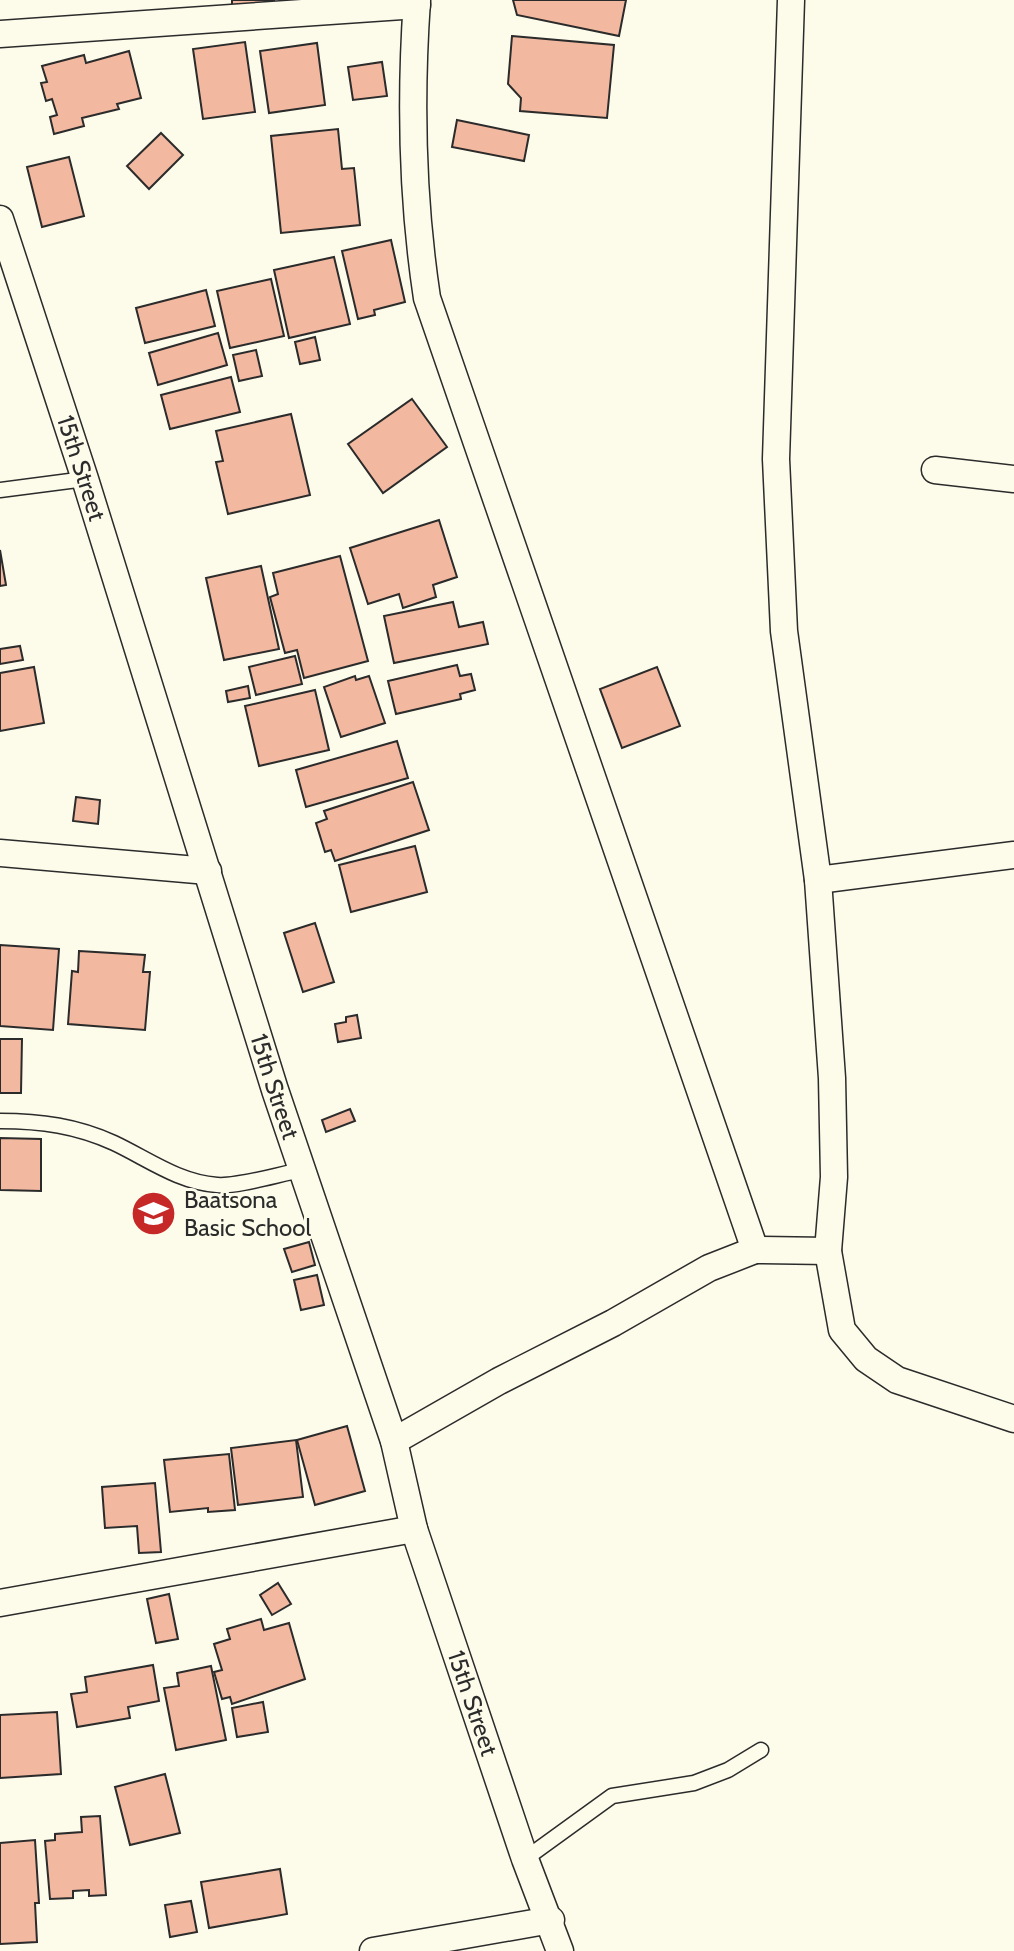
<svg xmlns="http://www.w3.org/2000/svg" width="1014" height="1951" viewBox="0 0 1014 1951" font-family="Cabin,sans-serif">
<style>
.building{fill:#f2b8a0;stroke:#2b2b2b;stroke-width:2}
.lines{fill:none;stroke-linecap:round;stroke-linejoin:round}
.lane-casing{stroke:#2b2b2b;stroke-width:17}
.street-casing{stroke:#2b2b2b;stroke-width:29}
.lane{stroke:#fdfbea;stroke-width:14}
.street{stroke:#fdfbea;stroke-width:26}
.labels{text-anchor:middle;stroke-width:6;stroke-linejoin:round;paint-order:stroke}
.street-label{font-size:24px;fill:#2b2b2b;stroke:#fdfbea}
.poi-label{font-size:24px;fill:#2b2b2b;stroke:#fdfbea;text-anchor:start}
</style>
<rect width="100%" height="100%" fill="#fdfbea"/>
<g class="building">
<path d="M232,0H274L275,6L232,9Z"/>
<path d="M513,0H626L619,36L517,15Z"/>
<path d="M512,36L614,45L607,118L520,111L521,98L508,84Z"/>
<path d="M245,42L255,112L203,119L193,49Z"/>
<path d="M317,43L325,105L269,113L260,51Z"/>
<path d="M129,51L141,98L117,104L119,109L82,118L84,126L54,134L50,117L57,115L52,99L46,101L41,83L47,82L42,66L84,55L86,63Z"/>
<path d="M382,62L387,96L353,100L348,67Z"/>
<path d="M457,120L529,135L524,161L452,147Z"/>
<path d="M338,129L342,169L354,168L360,225L281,233L271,136Z"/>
<path d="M161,133L183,155L149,189L127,166Z"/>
<path d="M69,157L84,216L42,227L27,167Z"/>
<path d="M391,240L405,302L374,310L375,315L358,319L342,251Z"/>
<path d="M334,257L350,324L289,338L274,270Z"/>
<path d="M271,279L284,336L230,348L217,291Z"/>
<path d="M206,290L215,326L145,343L136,308Z"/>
<path d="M218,333L227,365L158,385L149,353Z"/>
<path d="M315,337L320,360L300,364L295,342Z"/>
<path d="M256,350L262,376L239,381L233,355Z"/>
<path d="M231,377L240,412L170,429L161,395Z"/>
<path d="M412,399L447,447L383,493L348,444Z"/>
<path d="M291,414L310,495L228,514L216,462L223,461L216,431Z"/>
<path d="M439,520L457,577L433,585L436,597L403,608L399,594L368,604L350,548Z"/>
<path d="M0,550L6,585L0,586Z"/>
<path d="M340,556L368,661L304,678L297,650L285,653L270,597L278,594L273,573Z"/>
<path d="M261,566L279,649L224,660L206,578Z"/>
<path d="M453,602L459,627L483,622L488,644L394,663L384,616Z"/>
<path d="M20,646L23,660L0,664V649Z"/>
<path d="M295,656L302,684L256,695L249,667Z"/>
<path d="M457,665L460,676L471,674L475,690L460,694L461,699L396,714L388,681Z"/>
<path d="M34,667L44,723L0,731V673Z"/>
<path d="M657,667L680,726L622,748L600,689Z"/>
<path d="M355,676L356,680L369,676L385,723L341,737L324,687Z"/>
<path d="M248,686L250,698L228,702L226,691Z"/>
<path d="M315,690L329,750L259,766L245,706Z"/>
<path d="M397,741L408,778L306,807L296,770Z"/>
<path d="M413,782L429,830L335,861L331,850L325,852L316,823L327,819L324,811Z"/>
<path d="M76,797L100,800L98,824L73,821Z"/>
<path d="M415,846L427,892L351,912L339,865Z"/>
<path d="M315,923L334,982L303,992L284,933Z"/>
<path d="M0,945L59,949L53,1030L0,1026Z"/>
<path d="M79,951L145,955L143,972H150L145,1030L68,1024L72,971L78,972Z"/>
<path d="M357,1015L361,1038L338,1042L335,1024L346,1022V1017Z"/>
<path d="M0,1039H22L21,1093H0Z"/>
<path d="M350,1109L355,1121L326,1132L322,1120Z"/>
<path d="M0,1138L41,1139V1191L0,1190Z"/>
<path d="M309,1242L315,1265L292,1272L284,1249Z"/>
<path d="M317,1275L324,1305L301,1310L294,1280Z"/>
<path d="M347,1426L365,1491L315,1505L297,1440Z"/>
<path d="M296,1440L303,1497L238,1505L231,1448Z"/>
<path d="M229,1454L235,1510L208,1512V1508L170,1512L164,1460Z"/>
<path d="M155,1483L161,1552L139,1553L137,1526L105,1528L102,1487Z"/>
<path d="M278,1583L291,1604L272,1615L260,1595Z"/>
<path d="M169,1594L178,1639L156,1643L147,1599Z"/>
<path d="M261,1619L264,1630L289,1623L305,1679L232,1704L230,1697L222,1699L214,1672L222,1670L214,1644L230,1639L227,1629Z"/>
<path d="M153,1665L159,1701L128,1707L130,1718L77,1727L71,1694L87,1692L85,1677Z"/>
<path d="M211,1666L226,1740L176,1750L164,1688L179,1686L177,1673Z"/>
<path d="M263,1702L268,1732L237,1737L232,1708Z"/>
<path d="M57,1712L61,1774L0,1778V1715Z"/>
<path d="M165,1774L180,1833L130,1845L115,1787Z"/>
<path d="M100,1816L106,1895L89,1896V1890L73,1891V1898L50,1899L45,1841L55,1840V1834L82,1832L81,1817Z"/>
<path d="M35,1840L39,1903H35L37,1942L0,1944V1843Z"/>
<path d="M280,1869L287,1914L209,1928L201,1882Z"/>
<path d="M191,1901L197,1932L170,1937L165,1905Z"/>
</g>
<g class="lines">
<defs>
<g id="lane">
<path d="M0,490L85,479"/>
<path d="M0,1121C41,1121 77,1126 114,1143C148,1159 178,1182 217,1185C238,1187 279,1174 302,1170"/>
<path d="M525,1859L612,1796L694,1783L728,1770L761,1750"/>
</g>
<g id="street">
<path d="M417,0C410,100 412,199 427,298L755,1250"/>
<path d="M791,0L776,459L784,631L818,880L832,1078L834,1177L828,1251L842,1330L866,1359L897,1380L1014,1419"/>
<path d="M0,34L417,5"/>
<path id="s1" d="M0,219L85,479L275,1090L394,1441L414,1529L525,1859L560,1951"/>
<path d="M935,470L1014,479"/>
<path d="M0,853L208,871"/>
<path d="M818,880L1014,855"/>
<path d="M394,1441L499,1381L613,1323L709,1268L755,1250L828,1251"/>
<path d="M0,1603L414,1529"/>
<path d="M373,1951L551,1920"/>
</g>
</defs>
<use href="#lane" class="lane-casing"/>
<use href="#street" class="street-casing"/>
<use href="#lane" class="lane"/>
<use href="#street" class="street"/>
</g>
<defs>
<symbol id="school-disc" viewBox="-11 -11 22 22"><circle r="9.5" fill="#c62828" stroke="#fdfbea"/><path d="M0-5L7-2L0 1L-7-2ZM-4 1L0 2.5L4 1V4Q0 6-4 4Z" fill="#fff"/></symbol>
</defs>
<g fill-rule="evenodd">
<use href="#school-disc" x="128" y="1188" width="51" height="51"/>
</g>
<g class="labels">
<g class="street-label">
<text dy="8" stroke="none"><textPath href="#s1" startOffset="262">15th Street</textPath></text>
<text dy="8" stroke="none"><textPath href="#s1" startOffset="910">15th Street</textPath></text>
<text dy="8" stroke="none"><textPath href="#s1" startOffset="1558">15th Street</textPath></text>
</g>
<g class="poi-label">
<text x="184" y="1208">Baatsona<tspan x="184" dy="28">Basic School</tspan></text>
</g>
</g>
</svg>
